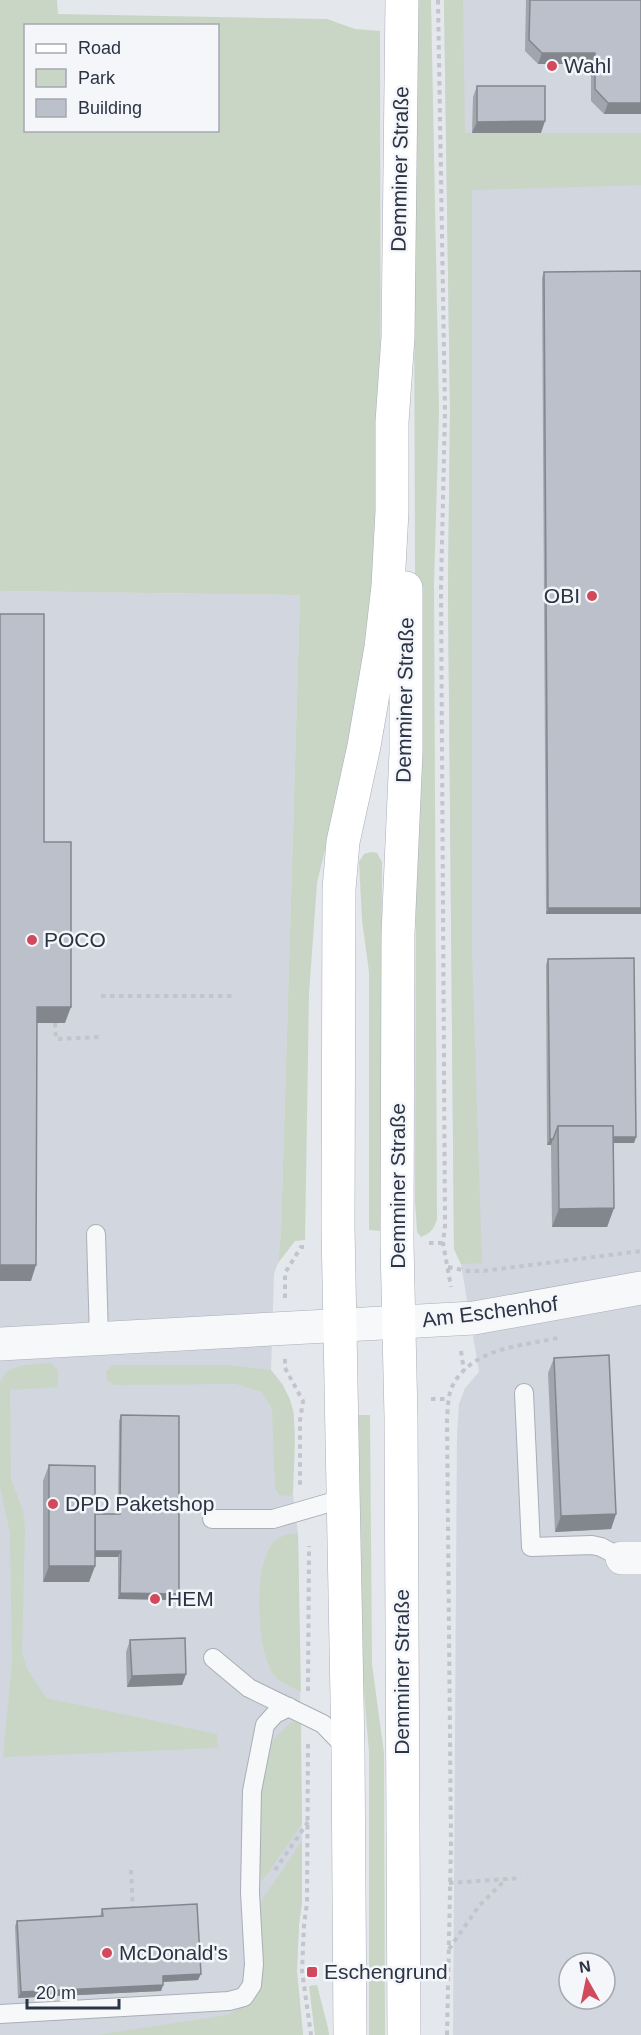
<svg xmlns="http://www.w3.org/2000/svg" width="641" height="2035" viewBox="0 0 641 2035" font-family="Arial,sans-serif">
<style>
.built{fill:#d2d6de;fill-rule:evenodd}
.green{fill:#c9d6c5;fill-rule:evenodd}
.lines{fill:none;stroke-linecap:round;stroke-linejoin:round}
.service-casing{stroke:#a9aeb7;stroke-width:20}
.minor-casing{stroke:#a9aeb7;stroke-width:34}
.secondary-casing{stroke:#a9aeb7;stroke-width:34}
.path{stroke:#c2c5cb;stroke-width:4;stroke-dasharray:4.5 4.5;stroke-linecap:butt}
.service{stroke:#f7f8fa;stroke-width:18}
.minor{stroke:#f7f8fa;stroke-width:33}
.secondary{stroke:#fff;stroke-width:33}
.wall{fill:#a1a5ae}
.shaded-wall{fill:#83868d}
.building{fill:#bbc0ca;stroke:#83868d;stroke-width:1.5}
.poi-dot{fill:#d1495b;stroke:#f4f6f9;stroke-width:2}
.labels{text-anchor:middle;stroke-width:5;stroke-linejoin:round;paint-order:stroke}
.poi-label{font-size:21px;fill:#2b3445;stroke:#f4f6f9;text-anchor:start}
.street-label{font-size:21px;fill:#2b3445;stroke:#f4f6f9}
</style>
<rect width="100%" height="100%" fill="#e4e7ec"/>
<g class="built">
<path d="M444,0H641V2035H453L457,1434L459,1404L465,1388L479,1372L461,1264L454,1249L448,589L450,410ZM569,1963H605V1999H569Z"/>
<path d="M0,591L300,595L281,1231L278,1263L274,1274L271,1370L283,1385L290,1400L294,1414L293,1494L298,1533L302,1841V1903L299,1924L297,1971L303,2035H0Z"/>
</g>
<g class="green">
<path d="M0,0H57L58,14L327,19L355,29L380,31L381,515L364,689L317,883L309,994L305,1240L295,1241L278,1263L281,1231L300,595L0,591ZM26,26H218V130H26Z"/>
<path d="M413,0H431L439,410L434,585L437,1219C434,1229 431,1233 421,1237L417,1232L415,1200L416,849Z"/>
<path d="M444,0H463L465,133H641V185L472,190V953L482,1263L461,1264L454,1249L448,589L450,410Z"/>
<path d="M371,852L377,853L382,862L381,1231L369,1230V972L362,920L359,862L364,854Z"/>
<path d="M51,1363L58,1370V1387L10,1390L11,1479L23,1511L25,1530L22,1652L27,1669L46,1698L217,1734L218,1748L3,1757L12,1664L10,1533L0,1487V1383C7,1362 32,1365 51,1363Z"/>
<path d="M113,1365H225L271,1370C278,1379 285,1388 289,1398C299,1421 293,1468 293,1494L288,1496L279,1495L275,1488L272,1409L262,1392L236,1384L114,1385L107,1380L106,1371Z"/>
<path d="M357,1415H370L372,1664L384,1753L385,2035H369V1752L358,1625Z"/>
<path d="M298,1533L301,1692C290,1686 277,1682 271,1670C257,1645 252,1560 276,1540C282,1535 290,1534 298,1533Z"/>
<path d="M292,1722L301,1724L302,1824L263,1880L259,1877C259,1837 254,1788 268,1750C272,1738 283,1730 292,1722Z"/>
<path d="M302,1841V1903L299,1924L297,1971L303,2035H97L227,2015L251,2003L260,1986L258,1913L262,1900Z"/>
<path d="M317,1985L328,2028L329,2035H315L309,1986Z"/>
</g>
<g class="lines">
<defs>
<g id="service">
<path d="M96,1234L99,1338"/>
<path d="M524,1393L531,1547L592,1545L601,1547L622,1558"/>
<path d="M212,1519H273L342,1499"/>
<path d="M213,1658L249,1688L323,1724L348,1750"/>
<path d="M0,2014L229,2001L244,1997L252,1985L254,1964L250,1892L252,1791L265,1725L275,1714L289,1707"/>
</g>
<g id="minor">
<path d="M0,1344L474,1318L641,1288"/>
<path d="M622,1558H641"/>
</g>
<g id="secondary">
<path d="M350,2035L348,1750L338,1226L339,889L343,842L364,746L381,647L388,586L392,511V422L398,337L402,0"/>
<path d="M404,2035L401,1417L397,1244L398,934L406,752V588"/>
</g>
</defs>
<use href="#service" class="service-casing"/>
<use href="#minor" class="minor-casing"/>
<use href="#secondary" class="secondary-casing"/>
<g class="path">
<path d="M438,0L445,411L441,588L445,1226L443,1243L451,1287"/>
<path d="M101,996H236"/>
<path d="M55,1023L56,1039L101,1037"/>
<path d="M429,1243H443"/>
<path d="M448,1267L467,1271H483L641,1251"/>
<path d="M285,1298V1273L301,1247H307"/>
<path d="M461,1351L464,1371"/>
<path d="M285,1359V1368L303,1401L300,1421V1485"/>
<path d="M431,1399H449"/>
<path d="M308,1691L309,1546"/>
<path d="M308,1744L307,1903L304,1925L302,1971L311,2035"/>
<path d="M131,1870L133,1912"/>
<path d="M275,1870L308,1822"/>
<path d="M449,1883L521,1878"/>
<path d="M449,1949L479,1906L507,1878"/>
<path d="M447,2035L451,1844L447,1417C448,1407 448,1398 451,1389C469,1348 521,1346 558,1338"/>
</g>
<use href="#service" class="service"/>
<use href="#minor" class="minor"/>
<use href="#secondary" class="secondary"/>
</g>
<g class="wall">
<path d="M526,0H641V114H604L591,101V64H538L525,51Z"/>
<path d="M477,86L541,133H472L473,97Z"/>
<path d="M544,272L641,914H546L542,278Z"/>
<path d="M548,959L636,1137L634,1143H613L614,1208L607,1227H552L551,1145H547L546,965Z"/>
<path d="M554,1358L616,1514L611,1529L555,1532L548,1373Z"/>
<path d="M121,1415L176,1600L118,1599V1557H95V1566L89,1582H43V1481L49,1465L95,1514H118L119,1421Z"/>
<path d="M130,1640L186,1674L182,1685L127,1687L126,1652Z"/>
<path d="M102,1909L198,1980L163,1982V1985L161,1991L18,1998L15,1926L17,1921L100,1916Z"/>
</g>
<g class="shaded-wall">
<path d="M542,53H595L591,64H538Z"/>
<path d="M608,103H641V114H604Z"/>
<path d="M545,121L541,133H472L477,122Z"/>
<path d="M548,908H641V914H546Z"/>
<path d="M37,1007H71L65,1023H31Z"/>
<path d="M611,1137H636L634,1143H610Z"/>
<path d="M550,1139H553L551,1145H547Z"/>
<path d="M614,1208L607,1227H552L559,1209Z"/>
<path d="M0,1265H36L31,1281H0Z"/>
<path d="M616,1514L611,1529L555,1532L561,1516Z"/>
<path d="M91,1551H121L118,1557H89Z"/>
<path d="M49,1566H95L89,1582H43Z"/>
<path d="M120,1593L179,1594L176,1600L118,1599Z"/>
<path d="M186,1674L182,1685L127,1687L132,1676Z"/>
<path d="M201,1974L198,1980L161,1982L163,1976Z"/>
<path d="M163,1985L161,1991L18,1998L21,1992Z"/>
</g>
<g class="building">
<path d="M530,0H641V103H608L595,89V53H542L529,40Z"/>
<path d="M477,86H545V121L477,122Z"/>
<path d="M641,271V908H548L544,272Z"/>
<path d="M0,614H44V842H71V1007H37L36,1265H0Z"/>
<path d="M634,958L636,1137H613V1126H558L553,1139H550L548,959Z"/>
<path d="M558,1126H613L614,1208L559,1209Z"/>
<path d="M609,1355L616,1514L561,1516L554,1358Z"/>
<path d="M121,1415L179,1416V1594L120,1593L121,1551H95V1514H120Z"/>
<path d="M49,1465L95,1466V1566H49Z"/>
<path d="M185,1638L186,1674L132,1676L130,1640Z"/>
<path d="M197,1904L201,1974L163,1976V1985L21,1992L17,1921L103,1916L102,1909Z"/>
</g>
<g class="poi-dot">
<circle cx="552" cy="66" r="6"/>
<circle cx="592" cy="596" r="6"/>
<circle cx="32" cy="940" r="6"/>
<circle cx="53" cy="1504" r="6"/>
<circle cx="155" cy="1599" r="6"/>
<circle cx="107" cy="1953" r="6"/>
<rect x="306" y="1966" width="12" height="12" rx="3"/>
</g>
<g class="labels">
<g class="poi-label">
<text x="564" y="73">Wahl</text>
<text x="580" y="603" text-anchor="end">OBI</text>
<text x="44" y="947">POCO</text>
<text x="65" y="1511">DPD Paketshop</text>
<text x="167" y="1606">HEM</text>
<text x="119" y="1960">McDonald's</text>
<text x="324" y="1979">Eschengrund</text>
</g>
<g class="street-label">
<text transform="translate(400 169) rotate(-89)" y="7">Demminer Straße</text>
<text transform="translate(405 700) rotate(-89)" y="7">Demminer Straße</text>
<text transform="translate(398 1186) rotate(-90)" y="7">Demminer Straße</text>
<text transform="translate(490 1312) rotate(-7)" y="7">Am Eschenhof</text>
<text transform="translate(402 1672) rotate(-90)" y="7">Demminer Straße</text>
</g>
</g>
<rect x="24" y="24" width="195" height="108" fill="#f4f6f9" stroke="#a4a8b1" stroke-width="1.5"/>
<rect x="36" y="44" width="30" height="9" fill="#ffffff" stroke="#a4a8b1" stroke-width="1.5"/>
<text x="78" y="54" font-size="18" fill="#2b3445">Road</text>
<rect x="36" y="69" width="30" height="18" fill="#c9d6c5" stroke="#a4a8b1" stroke-width="1.5"/>
<text x="78" y="84" font-size="18" fill="#2b3445">Park</text>
<rect x="36" y="99" width="30" height="18" fill="#bbc0ca" stroke="#a4a8b1" stroke-width="1.5"/>
<text x="78" y="114" font-size="18" fill="#2b3445">Building</text>
<g transform="translate(587 1981) rotate(351)"><circle r="28" fill="#f4f6f9" stroke="#a4a8b1" stroke-width="1.5"/>
<path d="M0-4.5L10 22L0 15L-10 22Z" fill="#d1495b"/>
<text y="-9" font-size="16" font-weight="bold" text-anchor="middle" fill="#2b3445">N</text>
</g>
<path d="M27 1999v9h92v-9" fill="none" stroke="#2b3445" stroke-width="3"/>
<text x="36" y="1999" font-size="18" fill="#2b3445" stroke="#f4f6f9" stroke-width="4.5" paint-order="stroke">20 m</text>
</svg>
